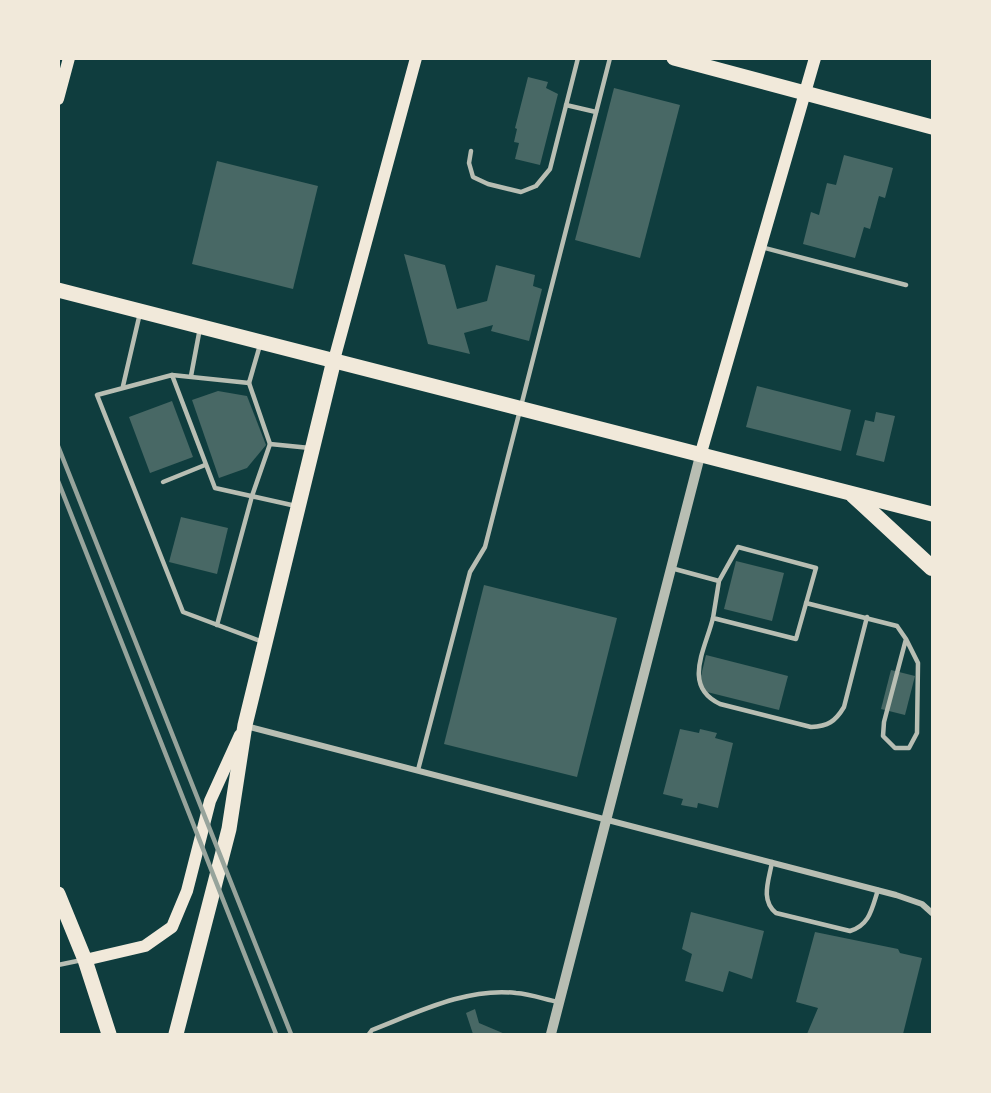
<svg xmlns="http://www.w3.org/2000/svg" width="991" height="1093" viewBox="0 0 991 1093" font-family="Manrope,sans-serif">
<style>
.building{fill:#486865}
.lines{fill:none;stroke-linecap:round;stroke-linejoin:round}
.service{stroke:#b8beb3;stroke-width:4.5}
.minor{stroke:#b8beb3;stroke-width:6}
.tertiary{stroke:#b8beb3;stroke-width:10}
.secondary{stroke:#f1e9da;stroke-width:12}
.primary{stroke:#f1e9da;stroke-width:15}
.motorway{stroke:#f1e9da;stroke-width:16}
.rail{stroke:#97a49c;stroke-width:4.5}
</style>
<rect width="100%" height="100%" fill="#0f3d3e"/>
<g class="building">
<path d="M528,77L548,82L546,88L558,94L540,165L515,159L519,143L514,142L517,129L515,128Z"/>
<path d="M614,88L680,105L640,258L575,240Z"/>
<path d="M844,155L893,168L885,198L879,196L870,229L864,227L855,258L803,244L811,212L819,215L827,183L836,185Z"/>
<path d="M217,161L318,186L293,289L192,264Z"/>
<path d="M404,254L445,265L457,309L487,301L496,265L535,275L533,286L542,289L529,341L491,331L493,325L464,333L470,354L428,344Z"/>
<path d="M757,386L851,410L841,451L746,427Z"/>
<path d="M218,391L247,396L266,445L247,468L219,478L192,400Z"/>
<path d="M172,401L193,457L150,473L129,417Z"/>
<path d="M876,412L895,416L884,462L856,455L865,420L874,422Z"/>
<path d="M181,517L228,528L217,574L169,562Z"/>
<path d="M736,561L784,573L772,621L724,609Z"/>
<path d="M484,585L617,618L577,777L444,744Z"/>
<path d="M706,655L788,676L779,710L707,692L700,680Z"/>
<path d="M891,670L915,676L905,715L881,709Z"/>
<path d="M680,729L699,733L700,729L717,733L715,738L733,743L718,808L698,803L697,808L681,805L683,799L663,794Z"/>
<path d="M691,912L764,931L752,979L729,971L723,992L685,981L692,954L682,949Z"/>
<path d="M815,932L898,949L900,953L922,958L903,1034H807L818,1008L796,1002Z"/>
<path d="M475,1009L479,1023L505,1034H473L466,1013Z"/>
</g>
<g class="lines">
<g class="service">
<path d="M566,105L596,112"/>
<path d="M471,151L469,163L473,177L488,184L521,192L536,186L550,169L578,58"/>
<path d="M761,247L906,285"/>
<path d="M172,375L249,383L260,345"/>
<path d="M191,376L200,328"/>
<path d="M249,383L270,444"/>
<path d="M123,386L140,313"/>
<path d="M163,482L205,465"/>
<path d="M671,568L719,581L713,618L796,639L816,568L738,547L719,581"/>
<path d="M806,603L897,626L906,639L884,722L883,736L895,748H909L917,733L918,663L906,639"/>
<path d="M713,618C705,650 682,686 720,704L811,727C828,726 835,722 844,707L867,617"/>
<path d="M217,625L252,496L270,444L310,448"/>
<path d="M263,642L183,612L97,395L172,375L215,488L296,506"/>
<path d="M418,770L470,572L485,547L610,58"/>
<path d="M772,862C769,880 760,900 776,913L850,931C870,925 872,908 878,890"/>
<path d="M58,965L82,960"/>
<path d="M369,1034L372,1030C416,1013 467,987 516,993C530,994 544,999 558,1002"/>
</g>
<path class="minor" d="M246,726L896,895L922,904L932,913"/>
<path class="tertiary" d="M551,1034L700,456"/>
<g class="secondary">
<path d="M58,99L69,58"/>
<path d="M334,360L416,58"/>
<path d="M700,456L815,58"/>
<path d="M85,960L145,946L172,927L187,891L210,801L240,735"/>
</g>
<g class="primary">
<path d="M674,58L932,127"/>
<path d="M58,290L932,514"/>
<path d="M58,894L85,960L109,1034"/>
<path d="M176,1034L229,829L245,725L334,360"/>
</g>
<path class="motorway" d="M853,495L932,568"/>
<g class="rail">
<path d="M58,446L291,1034"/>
<path d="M58,481L276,1034"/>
</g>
</g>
<rect width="991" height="1093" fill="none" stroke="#f1e9da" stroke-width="120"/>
</svg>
